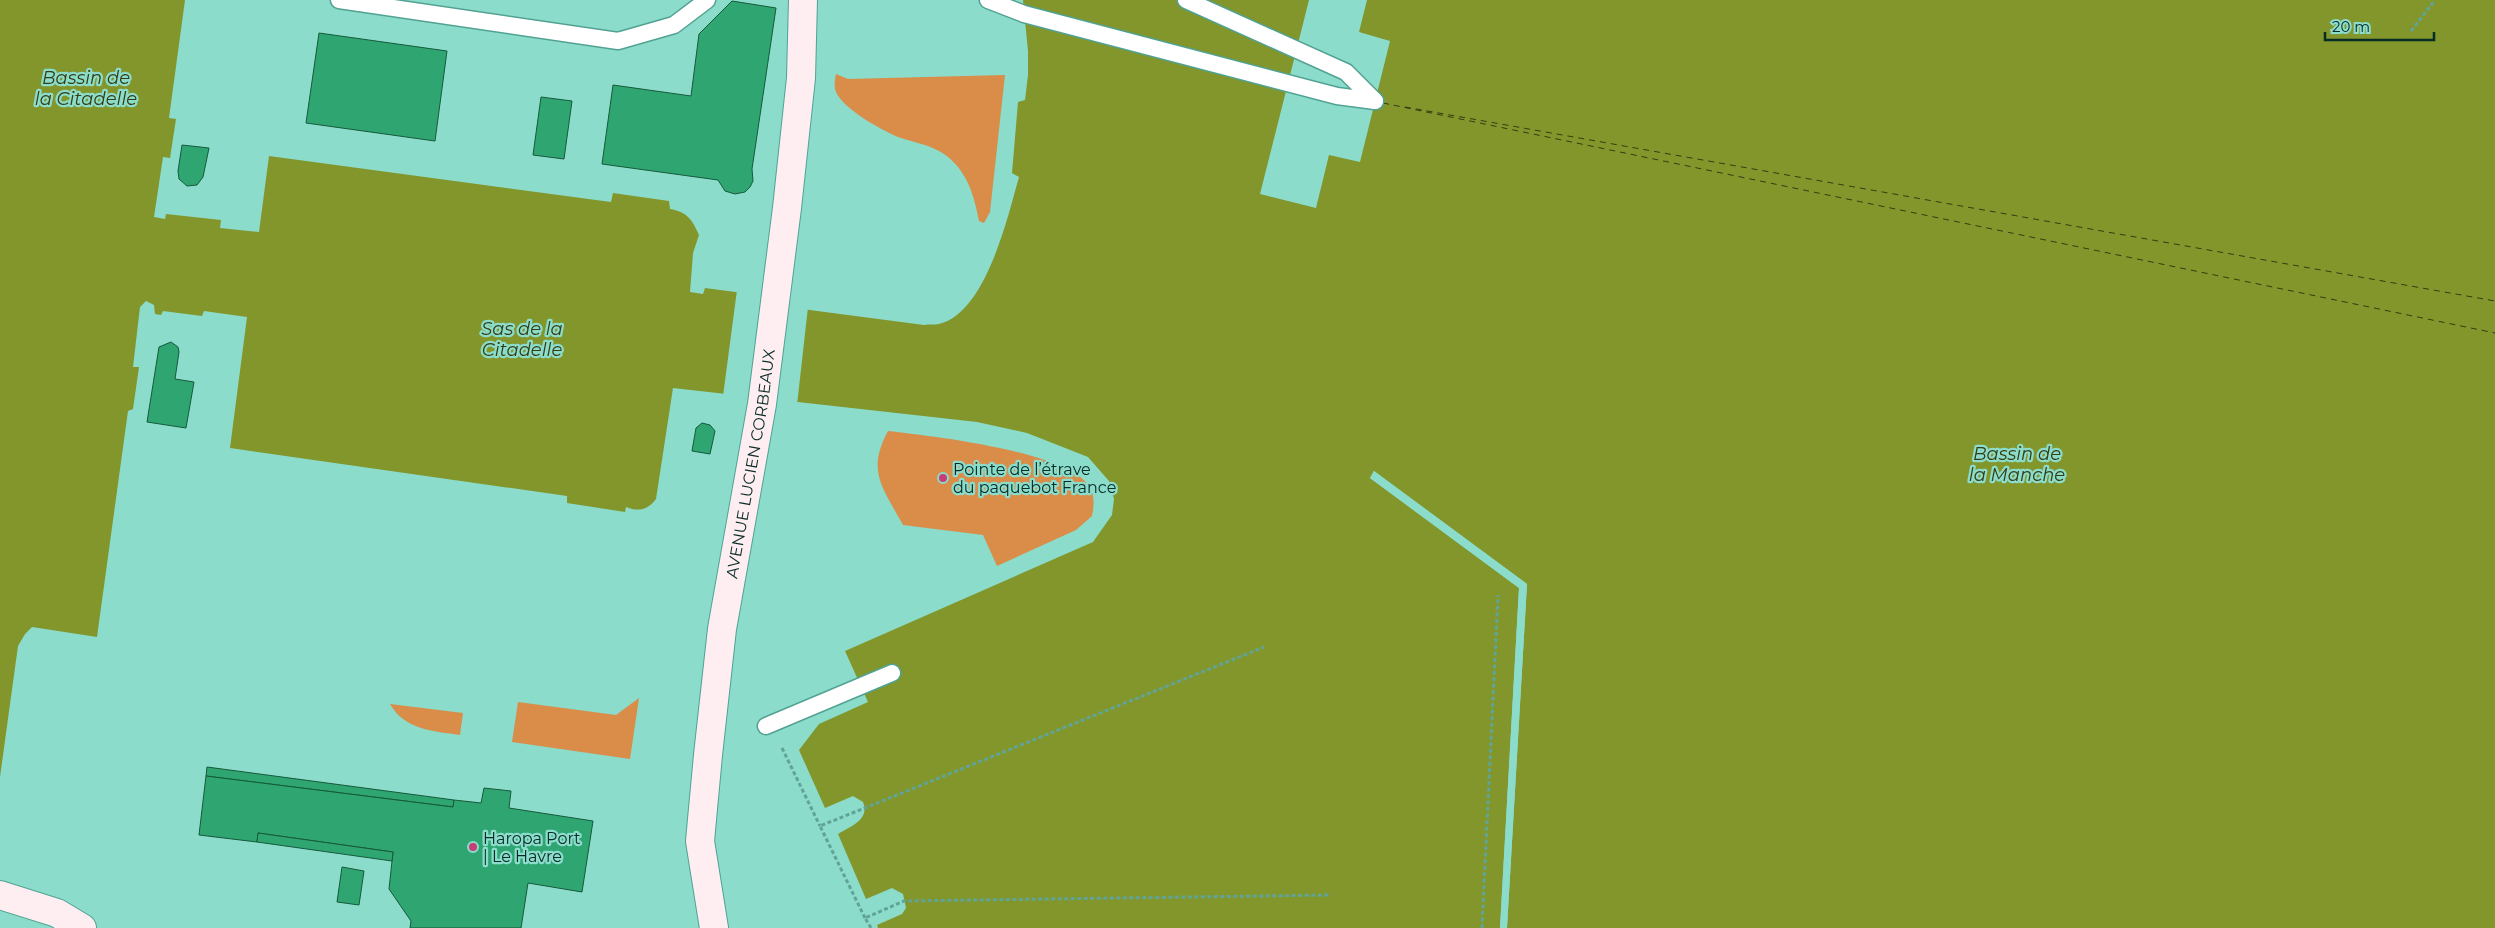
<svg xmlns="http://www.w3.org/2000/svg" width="2495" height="928" viewBox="0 0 2495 928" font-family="Montserrat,sans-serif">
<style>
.green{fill:#da8c49}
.water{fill:#82962c}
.pier{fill:#8bdccb}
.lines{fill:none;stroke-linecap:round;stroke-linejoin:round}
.ferry{stroke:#343c11;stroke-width:1;stroke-dasharray:6 5;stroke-linecap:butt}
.building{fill:#2fa671;stroke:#16593b}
.lane-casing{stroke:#51a292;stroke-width:19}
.secondary-casing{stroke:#51a292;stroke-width:30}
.path{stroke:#61a496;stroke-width:3;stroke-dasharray:4 2.5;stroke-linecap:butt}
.lane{stroke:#fff;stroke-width:16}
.secondary{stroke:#feeef2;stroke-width:28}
.poi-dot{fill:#c73d76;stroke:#8bdccb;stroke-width:2}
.labels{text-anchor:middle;stroke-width:4.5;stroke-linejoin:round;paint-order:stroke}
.street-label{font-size:16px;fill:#072b25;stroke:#8bdccb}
.poi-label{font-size:16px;fill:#072b25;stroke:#8bdccb;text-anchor:start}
.water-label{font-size:18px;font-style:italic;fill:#343c11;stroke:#8bdccb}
</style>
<rect width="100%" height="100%" fill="#8bdccb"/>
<g class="green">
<path d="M836,74L848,79L1005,75L990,212L984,223L979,221C974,195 967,170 944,154C931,145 916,143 901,138C884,132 839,107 835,89C834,84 835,79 836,74Z"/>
<path d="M888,431C931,436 1066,451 1089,486C1095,495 1094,506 1092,516L1076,530L997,566L983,535L903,525C883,488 866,472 888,431Z"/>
<path d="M639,698L630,759L512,742L518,702L616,715Z"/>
<path d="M390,704L463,713L460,735C433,731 405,730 390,704Z"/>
</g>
<path class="water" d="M0,0H185L169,118L176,119L170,158L163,157L154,217L165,219L166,214L221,220L220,228L259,232L269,156L611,202L613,193L669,201L670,209C687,212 692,219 699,235L693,253L690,292L703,294L705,288L743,293L742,301L924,325C929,324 934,325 939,324C986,313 1008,216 1019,177L1012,173L1018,102L1025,100L1028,75V51L1023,0H2495V928H1507L1527,584L1374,471L1370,478L1519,588L1500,928H878L877,925L902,914L906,908L903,894L892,888L866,899L838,834C851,826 870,820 863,802L853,796L825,808L799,750L819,724L868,702L845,651L1093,542L1112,515L1114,499L1109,481L1088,457L1027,433L977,422L673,388L656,499C648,510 638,512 626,507L625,512L567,503V496L230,448L247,317L204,311L202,316L163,311L161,315L155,314L154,305L146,301L140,307L133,367H139L133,409L128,411L97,637L32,627L25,634L18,646L0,777Z"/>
<g class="pier">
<path d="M1309,0H1367L1359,32L1390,41L1360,162L1329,155L1316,208L1260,194Z"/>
<path d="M737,290L745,291V299L808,307L797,405L723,396Z"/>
<path d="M1374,471L1527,584L1507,928H1505L1524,585L1375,474L1373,477L1521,588L1503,928H1500L1519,588L1370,478Z"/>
</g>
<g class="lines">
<g class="ferry">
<path d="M1383,103L2495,333"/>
<path d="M1405,107L2495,301"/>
</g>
</g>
<g class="building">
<path d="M732,1L776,8L752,169L753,181L750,187L745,192L735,194L725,191L718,180L602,164L613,85L691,96L699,34Z"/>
<path d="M319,33L447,51L435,141L306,123Z"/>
<path d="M541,97L572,101L564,159L533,155Z"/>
<path d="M182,145L209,148L203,177L197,185L187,186L179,179L178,171Z"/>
<path d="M171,342L178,347L179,352L175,379L194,382L186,428L147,422L159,347Z"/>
<path d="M702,423L710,425L715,431L710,454L692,451L696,428Z"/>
<path d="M207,767L454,800L453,807L206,776Z"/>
<path d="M206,776L453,807L454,800L481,803L484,788L511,791L509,808L593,821L582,892L528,883L521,928H410L411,921L389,889L393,852L258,833L257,842L199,835Z"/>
<path d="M258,833L393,852L392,861L257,842Z"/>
<path d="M342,867L364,871L359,905L337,902Z"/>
</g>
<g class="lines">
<defs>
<g id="lane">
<path d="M339,0L618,41L674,25L707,0"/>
<path d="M988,0L1024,14L1337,96L1375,101"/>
<path d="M1186,0L1346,72L1375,101"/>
<path d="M766,726L892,673"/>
</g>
<g id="secondary">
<path d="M0,895L57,913L82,928"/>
<path id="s1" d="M714,928L700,841L708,755L722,629L762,404L787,208L801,78L803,0"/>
</g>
</defs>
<use href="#lane" class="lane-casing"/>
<use href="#secondary" class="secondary-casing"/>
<g class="path">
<path d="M2411,31L2435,0"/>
<path d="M782,748L820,826"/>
<path d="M865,918L820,826L1264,647"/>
<path d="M871,928L865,918L904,901L1331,895"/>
<path d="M1482,928L1498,595"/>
</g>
<use href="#lane" class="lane"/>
<use href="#secondary" class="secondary"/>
</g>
<g class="poi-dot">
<circle cx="943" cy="478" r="5"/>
<circle cx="473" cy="847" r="5"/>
</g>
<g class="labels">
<g class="street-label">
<text dy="6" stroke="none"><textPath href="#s1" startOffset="469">AVENUE LUCIEN CORBEAUX</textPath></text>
</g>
<g class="poi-label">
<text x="953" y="475">Pointe de l’étrave<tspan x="953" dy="18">du paquebot France</tspan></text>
<text x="483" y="844">Haropa Port<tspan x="483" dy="18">| Le Havre</tspan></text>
</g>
<g class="water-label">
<text x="86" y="84">Bassin de<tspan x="86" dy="21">la Citadelle</tspan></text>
<text x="522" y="335">Sas de la<tspan x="522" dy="21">Citadelle</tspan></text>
<text x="2017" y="460">Bassin de<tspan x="2017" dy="21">la Manche</tspan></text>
</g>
</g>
<path d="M2325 32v8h109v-8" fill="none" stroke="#072b25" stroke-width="2.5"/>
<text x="2332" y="32" font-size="15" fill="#072b25" stroke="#8bdccb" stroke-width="4" paint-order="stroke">20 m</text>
</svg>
